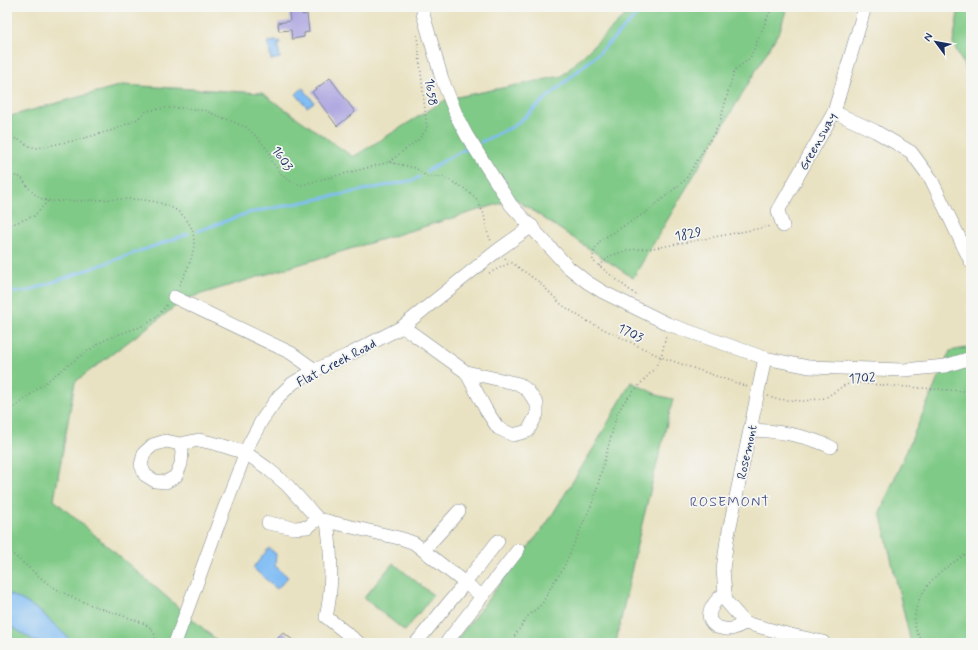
<svg xmlns="http://www.w3.org/2000/svg" width="978" height="650" viewBox="0 0 978 650" font-family="Mynerve,sans-serif">
<style>
.green{fill:#80ca87;stroke:#4e7c72}
.water{fill:#81bdf4;stroke:#4e76a9}
.lines{fill:none;stroke-linecap:round;stroke-linejoin:round}
.stream{stroke:#81bdf4;stroke-width:3}
.building{fill:#b1aae1}
.minor-casing{stroke:#828890;stroke-width:14}
.path{stroke:#828890;stroke-width:1.5;stroke-dasharray:1 3;stroke-linecap:butt}
.minor{stroke:#fff;stroke-width:13}
.labels{text-anchor:middle;stroke-width:3.5;stroke-linejoin:round;paint-order:stroke}
.street-label{font-size:13px;fill:#1b2f5e;stroke:#f6f6f2}
.neighbourhood-label{font-size:14px;letter-spacing:1px;fill:#505a8c;stroke:#f6f6f2}
</style>
<rect width="100%" height="100%" fill="#f6f6f2"/>
<filter id="ink" filterUnits="userSpaceOnUse"><feTurbulence type="fractalNoise" baseFrequency=".025" numOctaves="2"/><feDisplacementMap in="SourceGraphic" scale="8" xChannelSelector="R" yChannelSelector="G"/><feConvolveMatrix kernelMatrix="1 2 1 2 8 2 1 2 1" color-interpolation-filters="sRGB"/></filter>
<filter id="wash" filterUnits="userSpaceOnUse"><feTurbulence type="fractalNoise" baseFrequency=".012" numOctaves="4" result="noise"/><feDisplacementMap in="SourceGraphic" scale="16" xChannelSelector="R" yChannelSelector="G"/><feGaussianBlur stdDeviation="0.9" result="paint"/><feColorMatrix in="noise" values="0 0 0 0 0 0 0 0 0 0 0 0 0 0 0 0 0 1.4 0 .05"/><feComposite in="paint" operator="in"/></filter>
<g filter="url(#wash)">
<rect width="100%" height="100%" fill="#e9e2c2"/>
<g class="green">
<path d="M634,7H787L780,30L633,278L515,199L185,299L75,382L54,500L220,643H7V117L122,85L262,93L353,157L447,99L562,76Z"/>
<path d="M959,7H971V80L953,43Z"/>
<path d="M971,347V643H911L880,512L950,351Z"/>
<path d="M631,382L660,396L673,399L638,540L616,643H454L547,523L596,444Z"/>
<path d="M393,563L433,595L405,631L364,598Z"/>
</g>
<g class="water">
<path d="M277,41V42L280,41V45H278L280,58L271,60L268,42Z"/>
<path d="M303,88L314,102L307,107L296,94Z"/>
<path d="M269,548L276,554L275,566L288,577L277,589L253,568Z"/>
<path d="M7,593L24,601L41,612L74,643H38L7,624Z"/>
</g>
<g class="lines">
<g class="stream">
<path d="M481,142L514,126L600,52L631,21L642,7"/>
<path d="M427,171L450,157L466,149"/>
<path d="M198,231L248,213L414,180L419,177"/>
<path d="M7,293L28,291L188,234"/>
</g>
</g>
<g id="blocks">
<g class="building">
<path d="M302,11V15L307,14L309,32L304,33V37L292,39L291,30L279,31L278,23L290,21L289,13Z"/>
<path d="M330,78L355,112L337,126L312,92Z"/>
<path d="M283,632L296,643H274Z"/>
</g>
</g>
</g>
<g filter="url(#ink)">
<use href="#blocks" fill-opacity="0" stroke="#828890" stroke-width="1"/>
<g class="lines">
<defs>
<g id="minor">
<path d="M423,7V14L442,79L458,119L467,136L511,205L568,267L587,282L603,292L668,324L765,358L809,367L904,370L945,366L971,358"/>
<path d="M834,112L875,131L911,152L931,179L971,262"/>
<path d="M783,226L778,211L834,112L865,7"/>
<path d="M174,297L291,353L315,370"/>
<path d="M402,327L409,331L466,372"/>
<path d="M765,358L727,540L723,569L725,593L726,601L745,623L791,635L823,642"/>
<path d="M466,372L519,384L528,391L537,404V414L528,431L513,435L498,428L486,410Z"/>
<path d="M751,430C780,431 805,435 831,447"/>
<path d="M180,444L182,452L181,464L176,476L166,482L155,481L145,475L141,465L144,453L153,445L166,441L180,444L199,440L217,444L246,453L267,468L287,485L318,519L403,539L414,543L465,583L416,643"/>
<path d="M327,521C331,550 333,588 326,617L359,643"/>
<path d="M268,523L294,528L308,527L318,519"/>
<path d="M424,550L459,511"/>
<path d="M725,593C715,600 700,618 717,627C721,628 726,630 730,629C734,629 740,625 745,623"/>
<path d="M482,596L465,583L498,541"/>
<path d="M175,643L219,522L249,444L262,420L279,396L293,383L315,370L348,355L402,327L498,250L532,226"/>
<path d="M446,643L518,550"/>
</g>
</defs>
<use href="#minor" class="minor-casing"/>
<g class="path">
<path d="M7,138H13L22,141L28,146L38,148L81,139L113,130L136,120L147,111L164,108H185L206,111L246,127L258,138L270,153L271,161L283,176L290,181L301,185L389,162L416,168L427,177H444L465,189L476,198L484,214L487,231L491,241"/>
<path d="M389,162L419,139L427,129L417,35"/>
<path d="M7,175L21,177C28,187 33,196 45,200C51,202 60,201 66,201C101,202 162,189 186,219C203,240 189,267 178,287"/>
<path d="M7,226L34,216L48,201"/>
<path d="M505,258L539,282L562,305L585,320L661,357L748,387"/>
<path d="M599,266L612,255L629,250L661,247L772,226"/>
<path d="M489,273L510,263"/>
<path d="M636,295L593,261C592,253 596,247 601,240L648,211L685,180L719,125L734,71L750,58L772,7"/>
<path d="M768,396L774,399L804,401L825,398L845,385L855,383L962,391H971"/>
<path d="M7,410L14,408C42,385 69,363 100,343C113,335 128,332 142,326C152,322 161,313 167,304"/>
<path d="M7,550C21,560 36,575 50,585C78,603 110,611 141,622C150,626 158,633 154,643"/>
<path d="M510,643L528,616L542,604L554,581L562,571L594,499L617,414L624,402L654,369L661,357L666,336"/>
<path d="M927,643C902,628 919,592 936,576C946,566 960,559 971,550"/>
</g>
<use href="#minor" class="minor"/>
</g>
</g>
<g class="labels">
<g class="street-label">
<text transform="translate(432 92) rotate(82)" y="5">1658</text>
<text transform="translate(817 141) rotate(-61)" y="5">Greensway</text>
<text transform="translate(283 158) rotate(56)" y="5">1603</text>
<text transform="translate(688 233) rotate(-11)" y="5">1829</text>
<text transform="translate(631 332) rotate(26)" y="5">1703</text>
<text transform="translate(336 362) rotate(-28)" y="5">Flat Creek Road</text>
<text transform="translate(862 377) rotate(-3)" y="5">1702</text>
<text transform="translate(746 452) rotate(-78)" y="5">Rosemont</text>
</g>
<g class="neighbourhood-label">
<text x="730" y="506">ROSEMONT</text>
</g>
</g>
<rect width="978" height="650" fill="none" stroke="#f6f6f2" stroke-width="24"/>
<g transform="translate(936 42) rotate(302)" stroke="#f6f6f2" stroke-width="3" paint-order="stroke">
<path d="M0-3L7 15L0 10L-7 15Z" fill="#1b2f5e"/>
<text y="-6" font-size="11" font-weight="bold" text-anchor="middle" fill="#1b2f5e">N</text>
</g>
</svg>
